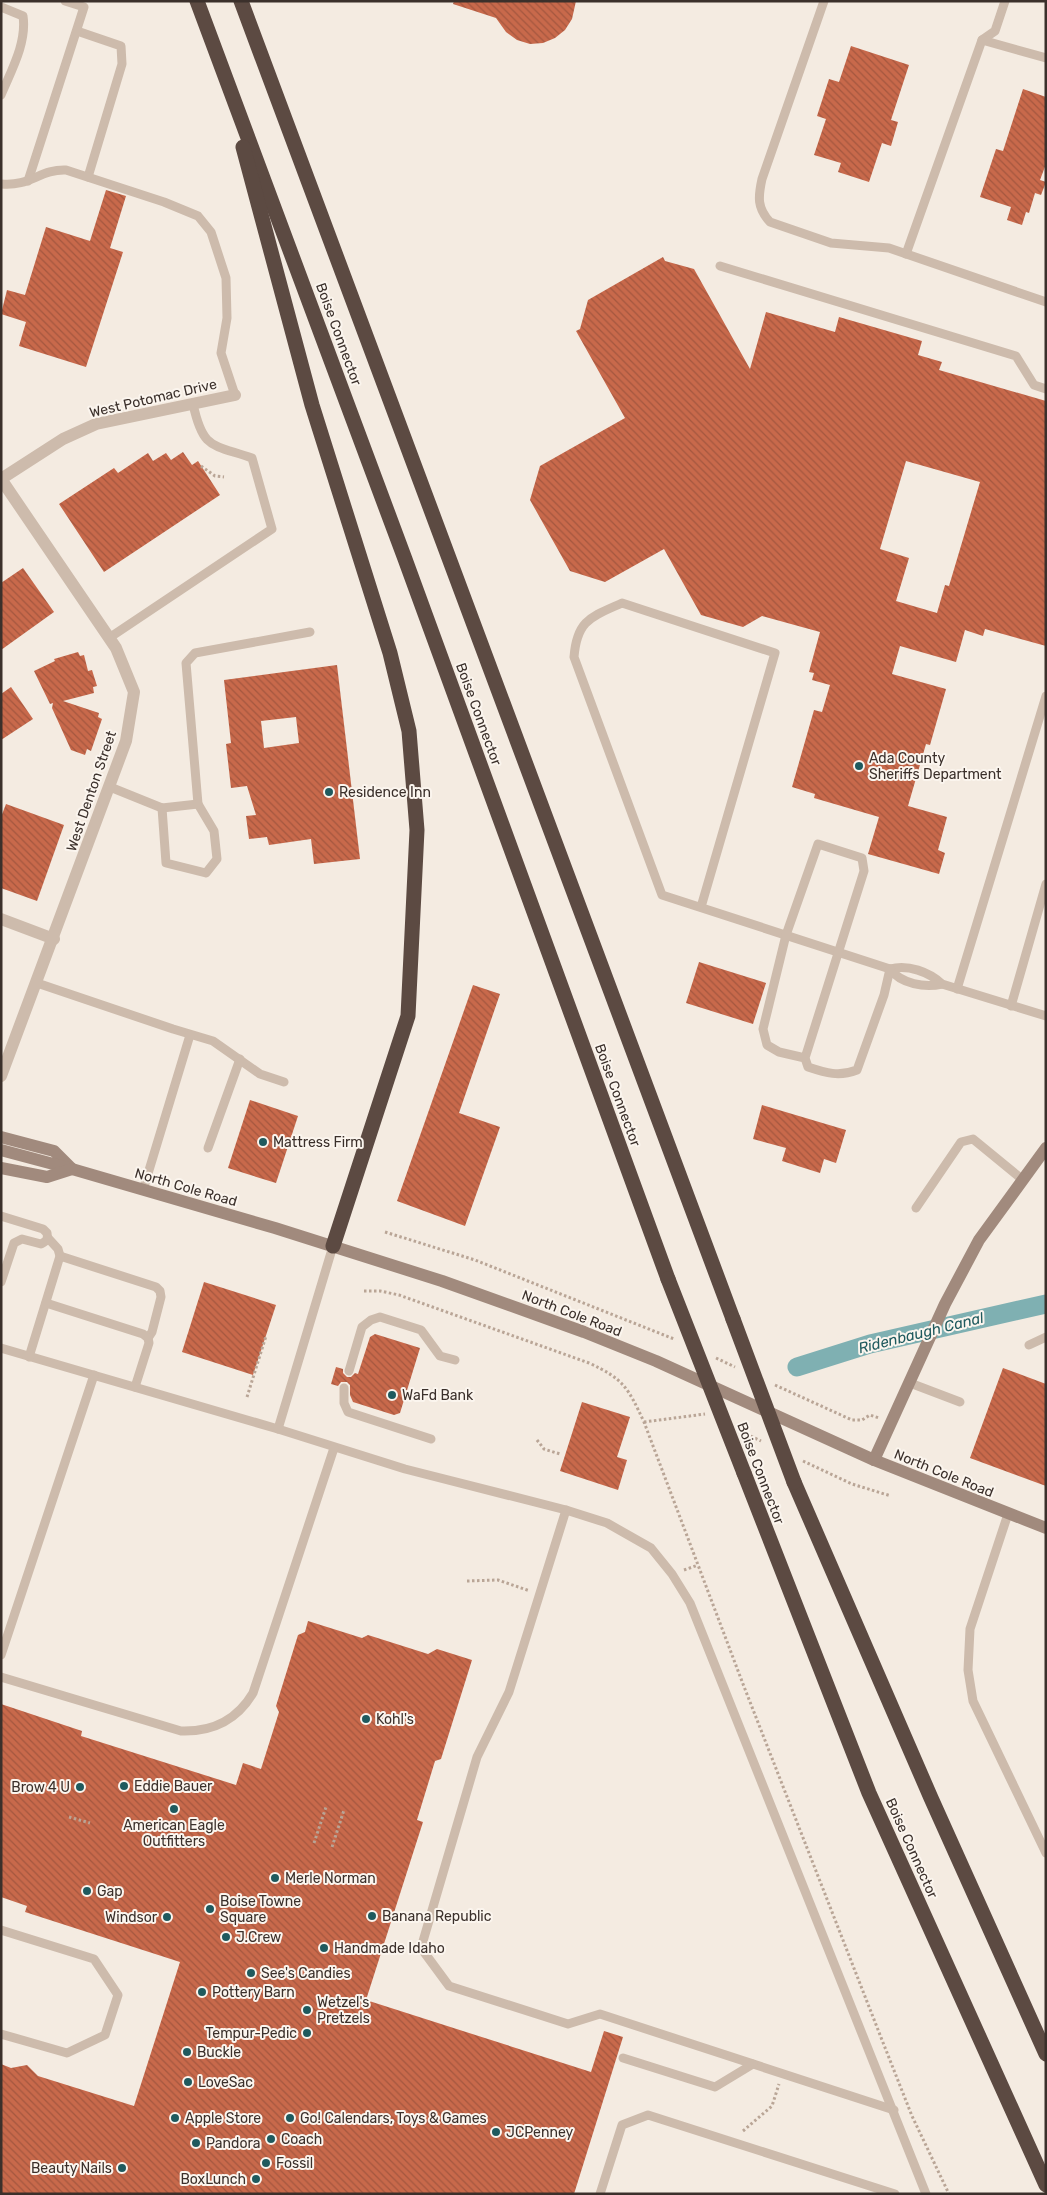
<svg xmlns="http://www.w3.org/2000/svg" width="1047" height="2195" viewBox="0 0 1047 2195" font-family="Rubik,sans-serif">
<style>
.lines{fill:none;stroke-linecap:round;stroke-linejoin:round}
.canal{stroke:#7fb0b2;stroke-width:19}
.building{fill:url(#building-back-hatch);fill-rule:evenodd}
.path{stroke:#b9a596;stroke-width:3;stroke-dasharray:2.5 2.5;stroke-linecap:butt}
.lane{stroke:#cdbbac;stroke-width:9}
.street{stroke:#cdbbac;stroke-width:12}
.secondary{stroke:#a18a7d;stroke-width:12}
.highway{stroke:#5c4a42;stroke-width:15}
.highway-bridge{stroke:#5c4a42;stroke-width:15}
.poi-dot{fill:#1f5a5e;stroke:#fbf5ee;stroke-width:2}
.labels{text-anchor:middle;stroke-width:4;stroke-linejoin:round;paint-order:stroke}
.street-label{font-size:14px;fill:#3b302b;stroke:#fbf5ee}
.poi-label{font-size:14px;fill:#3b302b;stroke:#fbf5ee;text-anchor:start}
.water-label{font-size:15px;font-style:italic;fill:#1f5a5e;stroke:#fbf5ee}
</style>
<defs>
<pattern id="building-back-hatch" width="6" height="6" patternUnits="userSpaceOnUse" patternTransform="scale(1.25)"><rect width="6" height="6" fill="#c8694b"/><path d="M-1 5l2 2M0 0l6 6M5-1l2 2" fill="none" stroke="#a4573f"/></pattern>
</defs>
<rect width="100%" height="100%" fill="#f4ebe1"/>
<g class="lines">
<path class="canal" d="M797,1367L870,1344L1046,1304"/>
</g>
<g class="building">
<path d="M454,1H576L572,19L565,30L555,38L543,43L530,44L517,40L506,32L496,18L453,4Z"/>
<path d="M851,46L909,65L891,120L898,122L891,146L882,143L869,182L838,172L841,163L814,155L826,119L817,116L829,79L839,82Z"/>
<path d="M1023,89L1046,97V164L1040,180L1046,182L1041,195L1035,193L1029,213L1026,212L1022,225L1007,220L1011,207L980,197L996,149L1003,151Z"/>
<path d="M106,190L126,196L110,248L123,252L86,367L19,346L26,322L1,314L7,290L25,295L46,227L90,241Z"/>
<path d="M663,257L665,261L694,269L750,369L766,312L835,332L839,317L922,341L918,355L942,362L939,370L1046,401V646L985,629L983,636L965,630L956,662L900,646L892,674L946,689L930,745L926,744L908,806L947,817L938,850L945,853L939,874L868,854L879,817L814,798L815,794L792,787L814,710L822,712L830,685L812,680L814,673L809,672L820,632L762,616L743,627L701,615L664,549L605,582L570,571L530,500L540,466L625,418L576,331L580,329L588,300ZM906,461L980,482L949,586L945,585L937,613L896,601L909,558L880,549Z"/>
<path d="M183,452L192,465L198,461L220,495L104,572L59,504L114,468L118,473L148,453L153,461L166,453L171,460Z"/>
<path d="M23,568L54,612L1,650V583Z"/>
<path d="M78,652L80,656L84,655L88,671L92,670L97,686L93,687L94,693L63,701L99,713L98,717L102,719L91,751L87,749L85,755L71,750L52,708L53,703L50,704L34,671L55,661L54,659Z"/>
<path d="M337,665L360,859L314,864L311,839L269,845L267,837L249,839L246,816L256,815L247,786L231,788L226,744L231,743L224,680ZM296,717L299,743L264,748L261,721Z"/>
<path d="M11,687L33,719L1,740V694Z"/>
<path d="M6,804L64,825L37,901L1,888V817Z"/>
<path d="M699,962L766,983L753,1024L686,1003Z"/>
<path d="M473,985L500,994L459,1113L500,1127L465,1226L397,1201Z"/>
<path d="M250,1100L298,1116L276,1183L228,1168Z"/>
<path d="M762,1105L846,1130L836,1163L824,1159L820,1173L782,1161L786,1148L753,1139Z"/>
<path d="M204,1282L276,1305L253,1375L182,1352Z"/>
<path d="M375,1334L420,1348L400,1413L394,1415L353,1402L350,1395V1385L347,1382H341L338,1386L331,1384L336,1367L343,1369V1373L347,1377H351L355,1373L358,1374L370,1337Z"/>
<path d="M1003,1368L1046,1384V1486L970,1458Z"/>
<path d="M582,1402L630,1417L617,1457L627,1460L618,1490L560,1471Z"/>
<path d="M308,1621L362,1638L368,1635L428,1654L437,1649L472,1660L441,1759L435,1761L417,1820L423,1822L366,2000L591,2072L604,2031L623,2037L574,2194H1V2064L11,2068L27,2065L38,2076L134,2106L180,1962L25,1912L27,1906L1,1897V1704L82,1731L81,1736L236,1785L243,1763L261,1769L279,1712L276,1706L298,1635L305,1632Z"/>
</g>
<g class="lines">
<g class="path">
<path d="M201,466L215,476L224,477"/>
<path d="M385,1232L475,1260L674,1339"/>
<path d="M364,1291H380L399,1295L589,1363C624,1379 628,1388 644,1422L743,1684L882,2040L912,2116L949,2194"/>
<path d="M716,1358L735,1367"/>
<path d="M775,1385L852,1420H862L870,1415L879,1418"/>
<path d="M247,1397L266,1336"/>
<path d="M644,1422L705,1414"/>
<path d="M746,1434L761,1441"/>
<path d="M537,1440L544,1449L560,1454"/>
<path d="M803,1461L852,1484L891,1496"/>
<path d="M684,1570L698,1565"/>
<path d="M467,1581L498,1580L530,1591"/>
<path d="M69,1817L90,1823"/>
<path d="M314,1843L326,1807"/>
<path d="M332,1847L344,1810"/>
<path d="M743,2131L772,2106L779,2084"/>
</g>
<g class="lane">
<path d="M824,1L762,179C758,197 757,208 770,222L831,243L889,248L1046,302"/>
<path d="M1,7L23,16C27,43 11,71 1,95"/>
<path d="M77,31L121,46L122,64L88,177"/>
<path d="M982,40L995,31L1005,1"/>
<path d="M28,181L84,7L65,1"/>
<path d="M1,184C30,187 40,169 66,170L164,202L198,216L211,232L226,278L227,318L221,353L235,395"/>
<path d="M906,254L982,40L1046,58"/>
<path d="M720,266L1016,356L1034,385L1046,389"/>
<path d="M109,638L272,529L252,458C212,444 203,450 193,404"/>
<path d="M110,787L162,808L198,804L186,663L195,653L310,632"/>
<path d="M162,808L166,863L206,873L217,859L214,831L198,804"/>
<path d="M701,907L775,653L622,603C591,617 577,620 574,657L662,895L890,969C908,964 929,972 942,984L1046,1016"/>
<path d="M890,969C901,984 925,988 942,984"/>
<path d="M37,983L173,1029L213,1041L260,1074L284,1082"/>
<path d="M957,989L1046,696"/>
<path d="M1011,1006L1046,884"/>
<path d="M805,1058L779,1052L767,1045L763,1029L786,935L818,844L862,858L864,871L805,1058L808,1067C826,1073 839,1077 857,1070L884,995L890,969"/>
<path d="M208,1148L240,1059"/>
<path d="M143,1190L190,1035"/>
<path d="M916,1208L961,1142L973,1139L1023,1180"/>
<path d="M1,1216L43,1229L47,1233C48,1239 47,1241 41,1244L22,1239L14,1243L1,1282"/>
<path d="M60,1256L156,1287L160,1291L161,1297L152,1332L148,1338"/>
<path d="M46,1303L143,1334L148,1338L149,1343L135,1387"/>
<path d="M1029,1345L1046,1337"/>
<path d="M1,1348L278,1429L405,1469L566,1510L607,1523L651,1548L672,1574L690,1603L926,2194"/>
<path d="M29,1357L60,1256L58,1249L48,1238"/>
<path d="M349,1371L362,1327L371,1320L380,1317L421,1330L440,1356L455,1360"/>
<path d="M910,1383L960,1402"/>
<path d="M344,1388V1403L348,1412L431,1439"/>
<path d="M278,1429L333,1246"/>
<path d="M566,1510L509,1692L477,1757L421,1948L449,1986L568,2024L600,2014L894,2110"/>
<path d="M1008,1514L970,1629L968,1670L973,1701L1046,1853"/>
<path d="M1,1655L94,1375"/>
<path d="M1,1677L181,1731C213,1732 237,1720 253,1693L334,1448"/>
<path d="M1,1930L94,1959L118,1995L105,2035L67,2053L1,2034"/>
<path d="M623,2058L715,2087L753,2064"/>
<path d="M600,2194L622,2125L648,2115L895,2194"/>
</g>
<g class="street">
<path d="M1,479L63,439L96,424L235,395"/>
<path d="M1,919L54,939"/>
<path d="M1,1076L126,741L134,692L116,648L1,479"/>
</g>
<g class="secondary">
<path d="M1,1137L54,1151L72,1169"/>
<path d="M1,1150L72,1169L275,1228L442,1281L584,1332L656,1361L874,1460L1046,1528"/>
<path d="M1,1168L47,1177L72,1169"/>
<path d="M874,1460L945,1304L979,1240L1046,1148"/>
</g>
<g class="highway">
<path d="M197,1L405,559L668,1279"/>
<path d="M241,1L733,1319"/>
<path d="M243,147L312,405L390,653L409,731L417,830L408,1016L333,1246"/>
<path d="M744,1473L869,1793L1046,2185"/>
<path d="M794,1482L931,1798L1046,2054"/>
</g>
<g class="highway-bridge">
<path d="M668,1279L744,1473"/>
<path d="M733,1319L794,1482"/>
</g>
</g>
<g class="poi-dot">
<circle cx="859" cy="766" r="5"/>
<circle cx="329" cy="792" r="5"/>
<circle cx="263" cy="1142" r="5"/>
<circle cx="392" cy="1395" r="5"/>
<circle cx="366" cy="1719" r="5"/>
<circle cx="124" cy="1786" r="5"/>
<circle cx="80" cy="1787" r="5"/>
<circle cx="174" cy="1809" r="5"/>
<circle cx="275" cy="1878" r="5"/>
<circle cx="87" cy="1891" r="5"/>
<circle cx="210" cy="1909" r="5"/>
<circle cx="372" cy="1916" r="5"/>
<circle cx="167" cy="1917" r="5"/>
<circle cx="226" cy="1937" r="5"/>
<circle cx="324" cy="1948" r="5"/>
<circle cx="251" cy="1973" r="5"/>
<circle cx="202" cy="1992" r="5"/>
<circle cx="307" cy="2010" r="5"/>
<circle cx="307" cy="2033" r="5"/>
<circle cx="187" cy="2052" r="5"/>
<circle cx="188" cy="2082" r="5"/>
<circle cx="175" cy="2118" r="5"/>
<circle cx="290" cy="2118" r="5"/>
<circle cx="496" cy="2132" r="5"/>
<circle cx="271" cy="2139" r="5"/>
<circle cx="196" cy="2143" r="5"/>
<circle cx="266" cy="2163" r="5"/>
<circle cx="122" cy="2168" r="5"/>
<circle cx="256" cy="2179" r="5"/>
</g>
<g class="labels">
<g class="street-label">
<text transform="translate(339 334) rotate(70)" y="5">Boise Connector</text>
<text transform="translate(153 398) rotate(-13)" y="5">West Potomac Drive</text>
<text transform="translate(479 714) rotate(70)" y="5">Boise Connector</text>
<text transform="translate(91 791) rotate(-71)" y="5">West Denton Street</text>
<text transform="translate(618 1095) rotate(70)" y="5">Boise Connector</text>
<text transform="translate(186 1187) rotate(16)" y="5">North Cole Road</text>
<text transform="translate(572 1313) rotate(21)" y="5">North Cole Road</text>
<text transform="translate(761 1473) rotate(69)" y="5">Boise Connector</text>
<text transform="translate(944 1473) rotate(22)" y="5">North Cole Road</text>
<text transform="translate(912 1848) rotate(66)" y="5">Boise Connector</text>
</g>
<g class="poi-label">
<text x="869" y="763">Ada County<tspan x="869" dy="16">Sheriffs Department</tspan></text>
<text x="339" y="797">Residence Inn</text>
<text x="273" y="1147">Mattress Firm</text>
<text x="402" y="1400">WaFd Bank</text>
<text x="376" y="1724">Kohl's</text>
<text x="134" y="1791">Eddie Bauer</text>
<text x="70" y="1792" text-anchor="end">Brow 4 U</text>
<text x="174" y="1830" text-anchor="middle">American Eagle<tspan x="174" dy="16">Outfitters</tspan></text>
<text x="285" y="1883">Merle Norman</text>
<text x="97" y="1896">Gap</text>
<text x="220" y="1906">Boise Towne<tspan x="220" dy="16">Square</tspan></text>
<text x="382" y="1921">Banana Republic</text>
<text x="157" y="1922" text-anchor="end">Windsor</text>
<text x="236" y="1942">J.Crew</text>
<text x="334" y="1953">Handmade Idaho</text>
<text x="261" y="1978">See's Candies</text>
<text x="212" y="1997">Pottery Barn</text>
<text x="317" y="2007">Wetzel's<tspan x="317" dy="16">Pretzels</tspan></text>
<text x="297" y="2038" text-anchor="end">Tempur-Pedic</text>
<text x="197" y="2057">Buckle</text>
<text x="198" y="2087">LoveSac</text>
<text x="185" y="2123">Apple Store</text>
<text x="300" y="2123">Go! Calendars, Toys &amp; Games</text>
<text x="506" y="2137">JCPenney</text>
<text x="281" y="2144">Coach</text>
<text x="206" y="2148">Pandora</text>
<text x="276" y="2168">Fossil</text>
<text x="112" y="2173" text-anchor="end">Beauty Nails</text>
<text x="246" y="2184" text-anchor="end">BoxLunch</text>
</g>
<g class="water-label">
<text transform="translate(921 1333) rotate(-14)" y="5">Ridenbaugh Canal</text>
</g>
</g>
<rect width="1047" height="2195" fill="none" stroke="#3b302b" stroke-width="5"/>
</svg>
